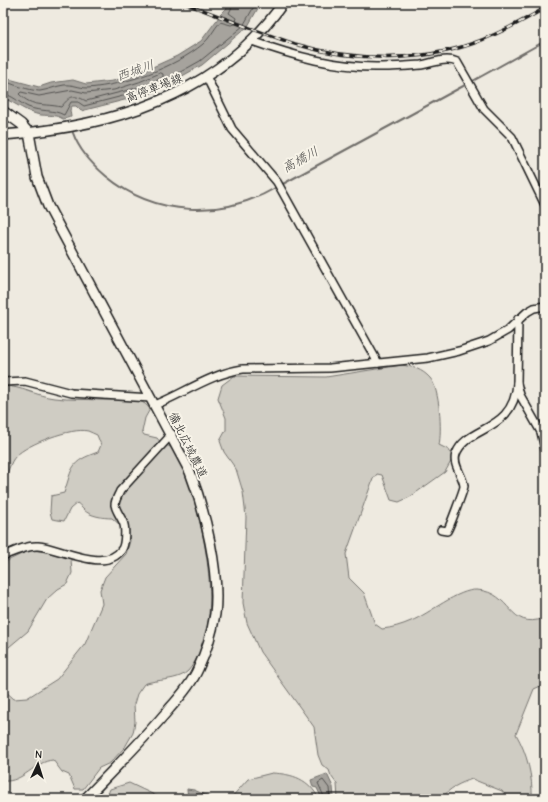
<svg xmlns="http://www.w3.org/2000/svg" width="548" height="802" viewBox="0 0 548 802" font-family="'Comic Neue','Klee One',sans-serif">
<style>
.green{fill:#cfccc3;stroke:#767470}
.water{fill:#a6a39d;stroke:#6f6d69}
.lines{fill:none;stroke-linecap:round;stroke-linejoin:round}
.shore{stroke:#535250;stroke-width:1}
.stream{stroke:#6f6d69;stroke-width:2}
.street-casing{stroke:#1c1c1c;stroke-width:10}
.secondary-casing{stroke:#1c1c1c;stroke-width:12}
.street{stroke:#f7f3e8;stroke-width:7}
.secondary{stroke:#f7f3e8;stroke-width:9}
.rail-casing{stroke:#1c1c1c;stroke-width:3.5}
.rail{stroke:#f7f3e8;stroke-width:2;stroke-dasharray:6;stroke-linecap:butt}
.labels{text-anchor:middle;stroke-width:4;stroke-linejoin:round;paint-order:stroke}
.street-label{font-size:12px;fill:#1c1c1c;stroke:#f7f3e8}
.water-label{font-size:13px;font-style:italic;fill:#535250;stroke:#f7f3e8}
</style>
<rect width="100%" height="100%" fill="#eeeae0"/>
<filter id="ink" filterUnits="userSpaceOnUse"><feTurbulence type="fractalNoise" baseFrequency=".025" numOctaves="2"/><feDisplacementMap in="SourceGraphic" scale="8" xChannelSelector="R" yChannelSelector="G"/><feConvolveMatrix kernelMatrix="1 2 1 2 8 2 1 2 1" color-interpolation-filters="sRGB"/></filter>
<g filter="url(#ink)">
<g class="green">
<path d="M402,365C413,367 422,369 430,378C440,389 442,431 439,445L449,450L453,458L445,472L410,497L399,502L391,500L382,475L377,474L373,479L346,554L349,578L364,593L375,624L382,629C392,628 402,625 411,621C429,614 458,589 477,590C513,592 507,631 545,618V684L534,689L516,734C527,753 533,777 532,799H508L502,791L472,779C461,783 448,788 442,799H338L337,784L331,776L329,770L322,765L318,755L314,727L260,652L247,623L243,603L246,517L243,492L236,469L224,452L220,441L226,430V418L218,398L222,385L234,376L326,377Z"/>
<path d="M3,386C21,386 37,396 54,398C69,400 85,399 100,400C117,401 138,393 150,409L145,418L142,432L144,435L157,438C162,446 173,445 178,454C180,458 181,464 183,469C185,473 188,477 190,482C193,489 194,498 196,506C208,553 223,630 188,671C179,681 156,679 144,684L137,694L134,704L135,722L133,733L125,747L110,763L99,768L83,789H75L69,775L62,772L53,760C35,761 23,783 3,781V689L14,699L27,698L57,679L85,644L102,604L100,590L105,577L126,554L130,541L128,532L112,518C103,518 90,516 84,510C80,507 81,505 77,503L70,509L64,521L52,519L50,512L51,496L64,493C73,466 70,462 98,452L101,445L97,435C94,434 91,432 88,431C72,427 27,444 16,456C9,463 9,473 3,481Z"/>
<path d="M30,550L60,553L71,559L72,573L67,584L58,589L47,599L28,631L3,652V570L7,561Z"/>
<path d="M272,773C293,774 309,779 319,799H230L248,779Z"/>
<path d="M129,783L163,799H106L110,789Z"/>
</g>
<g class="water">
<path d="M230,3H261L248,26L220,15L229,6Z"/>
<path d="M219,17L247,27L202,65L152,93L81,111L76,106H72L70,110L71,117L63,119C55,114 50,116 41,115C27,113 16,103 3,98V72L9,79L39,87L51,83L73,80L86,84L113,81L136,74L142,71L144,67L146,70L177,56L201,41Z"/>
<path d="M327,774L333,787L334,799H322L317,788L313,787L311,780Z"/>
<path d="M187,789L194,790L215,799H188Z"/>
</g>
<g class="lines">
<g class="shore">
<path d="M161,73L163,74V77L148,85L86,101C72,93 70,97 61,107C44,103 33,108 19,94L21,92L39,96L72,90L86,93L114,90L139,82Z"/>
<path d="M3,79C7,84 33,91 40,91C48,90 56,86 64,85C73,84 79,88 88,88C125,85 174,68 203,44C210,38 214,29 220,22L231,25L234,24L236,18L229,13L234,3"/>
<path d="M3,94C13,95 19,103 28,107C40,112 53,109 64,115L71,102H78L84,106L150,89L200,61L243,26L256,3"/>
<path d="M325,799L318,783L323,780L329,788L330,799"/>
</g>
<g class="stream">
<path d="M471,82L545,41"/>
<path d="M73,133C79,150 93,165 106,176C155,217 223,219 277,187"/>
<path d="M281,185L467,84"/>
</g>
<defs>
<g id="street">
<path d="M252,41C294,56 336,68 381,67C394,67 408,66 421,65C432,63 446,57 457,62L484,109L512,137L545,205"/>
<path d="M207,78L232,129L277,182L378,363"/>
<path d="M518,319L517,383L520,395L541,432L545,449"/>
<path d="M3,382L25,381L71,393L151,398"/>
<path d="M155,405C185,393 210,374 243,369L330,368L428,358L459,351L489,341L508,330L527,312L534,308L545,306"/>
<path d="M441,530L447,531C449,529 464,489 464,486C463,475 452,465 456,454C467,425 514,433 517,383"/>
<path d="M3,556C13,552 27,545 38,546C61,548 106,574 122,549C125,544 126,528 123,522C121,517 116,511 115,505C115,500 118,496 120,491L172,434"/>
</g>
<g id="secondary">
<path d="M3,111L21,124L29,133L37,177L48,206L190,472C205,511 220,573 215,614C212,633 206,652 198,669C192,683 180,697 170,708C143,740 114,769 85,799"/>
<path d="M3,135C111,127 218,96 283,3"/>
</g>
</defs>
<use href="#street" class="street-casing"/>
<use href="#secondary" class="secondary-casing"/>
<use href="#street" class="street"/>
<use href="#secondary" class="secondary"/>
<defs>
<path id="rail" d="M185,3C221,17 258,32 295,44C352,61 418,63 474,43C498,34 523,21 545,8"/>
</defs>
<use href="#rail" class="rail-casing"/>
<use href="#rail" class="rail"/>
</g>
</g>
<g class="labels">
<g class="street-label">
<text transform="translate(154 88) rotate(-21)" y="4">高停車場線</text>
<text transform="translate(188 445) rotate(64)" y="4">備北広域農道</text>
</g>
<g class="water-label">
<text transform="translate(135 70) rotate(-19)" y="5">西城川</text>
<text transform="translate(300 159) rotate(-29)" y="5">高橋川</text>
</g>
</g>
<rect width="548" height="802" fill="none" stroke="#f7f3e8" stroke-width="16"/>
<rect x="8" y="8" width="532" height="786" fill="none" stroke="#1c1c1c" stroke-width="1.5" filter="url(#ink)"/>
<g transform="translate(38 764) rotate(4)" stroke="#f7f3e8" stroke-width="3" paint-order="stroke">
<path d="M0-3L7 15L0 10L-7 15Z" fill="#1c1c1c"/>
<text y="-6" font-size="11" font-weight="bold" text-anchor="middle" fill="#1c1c1c">N</text>
</g>
</svg>
